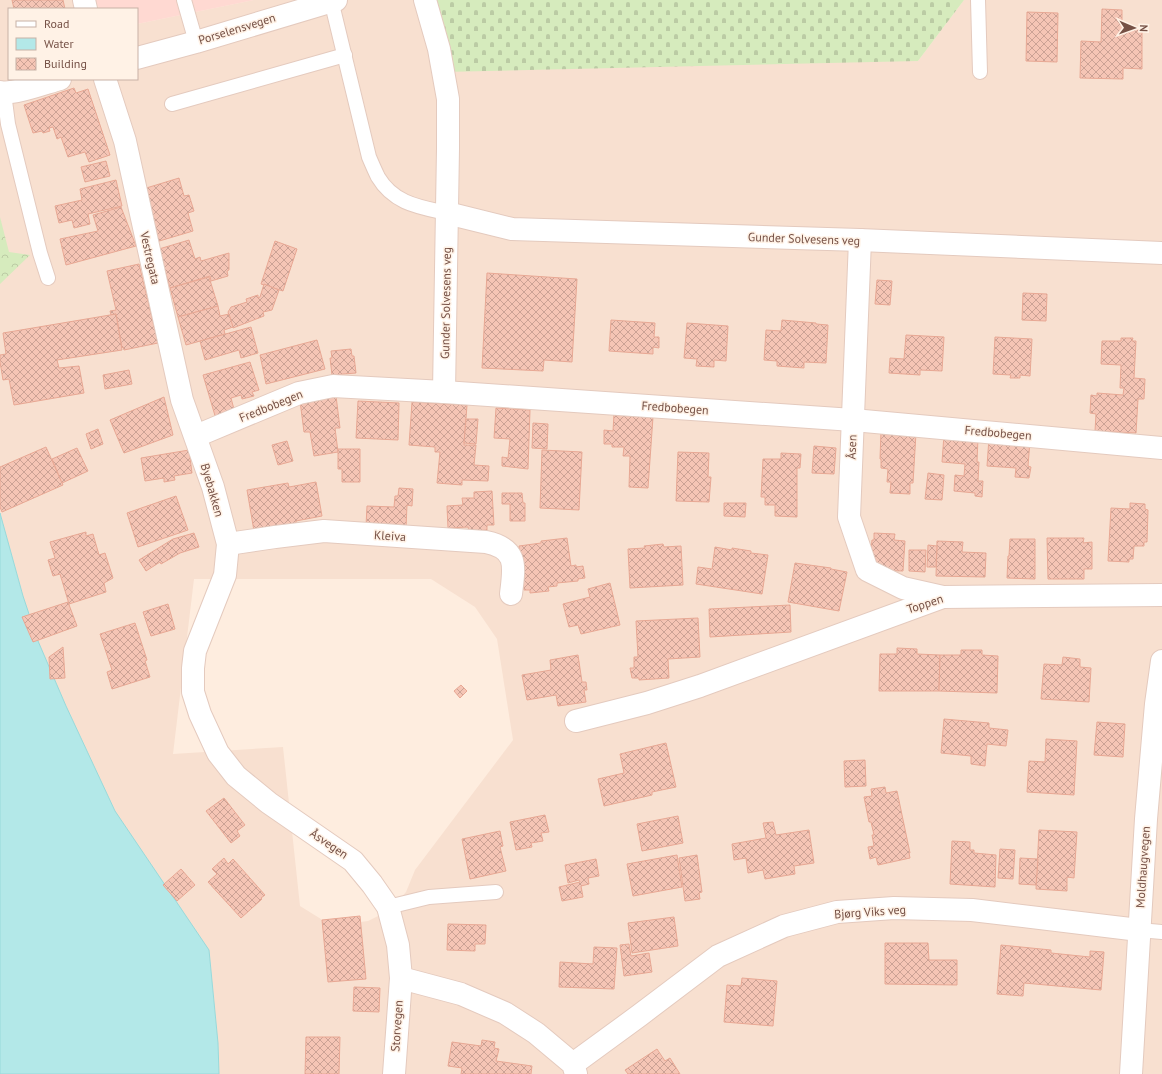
<svg xmlns="http://www.w3.org/2000/svg" width="1162" height="1074" viewBox="0 0 1162 1074" font-family="'PT Sans',sans-serif">
<style>
.residential{fill:#f8e0d0;fill-rule:evenodd}
.commercial{fill:#ffd9d2}
.forest{fill:url(#forest-crowns)}
.cemetery{fill:url(#cemetery-stones)}
.water{fill:#b3e8e8;stroke:#98d9da}
.building{fill:url(#building-cross-hatch);stroke:#e8a894}
.lines{fill:none;stroke-linecap:round;stroke-linejoin:round}
.lane-casing{stroke:#e4cabe;stroke-width:16}
.street-casing{stroke:#e4cabe;stroke-width:24}
.lane{stroke:#fff;stroke-width:14}
.street{stroke:#fff;stroke-width:22}
.labels{text-anchor:middle;stroke-width:3;stroke-linejoin:round;paint-order:stroke}
.street-label{font-size:12px;fill:#755045;stroke:#fff2e6}
</style>
<defs>
<pattern id="forest-crowns" width="20" height="18" patternUnits="userSpaceOnUse"><rect width="20" height="18" fill="#d6ebbd"/><path d="M2 6a3 3 0 1 1 6 0M12 15a3 3 0 1 1 6 0" fill="none" stroke="#bbcba4"/></pattern>
<pattern id="cemetery-stones" width="16" height="16" patternUnits="userSpaceOnUse"><rect width="16" height="16" fill="#d6ebbd"/><path d="M2 7V4a2 2 0 0 1 4 0v3zM10 15v-3a2 2 0 0 1 4 0v3z" fill="#bbcba4"/></pattern>
<pattern id="building-cross-hatch" width="8" height="8" patternUnits="userSpaceOnUse"><rect width="8" height="8" fill="#f5c5b5"/><path d="M0 0l8 8M0 8l8-8" fill="none" stroke="#cba295"/></pattern>
</defs>
<rect width="100%" height="100%" fill="#feeddf"/>
<path class="residential" d="M0,0H94L100,9H9V79H137V24L254,0H429L918,61L964,0H1162V1074H219L218,1043L209,950L115,811L66,706L38,641L23,596L0,513ZM194,579H431L475,607L497,639L513,740L415,870L406,892L390,910L368,921L344,924L321,919L300,906L283,747L173,754Z"/>
<path class="commercial" d="M94,0H254L137,24V9H100Z"/>
<path class="forest" d="M0,217L9,252L30,255L0,284Z"/>
<path class="cemetery" d="M429,0H964L918,61L444,72Z"/>
<path class="water" d="M0,513L23,596L38,641L66,706L115,811L209,950L218,1043L219,1074H0Z"/>
<g class="building">
<path d="M12,0H63L65,9H14Z"/>
<path d="M1102,9L1122,10V23L1129,24V28L1142,29V69L1123,68V79L1080,78L1081,41L1101,42Z"/>
<path d="M1027,12L1058,13L1057,62L1026,61Z"/>
<path d="M74,88L76,93L88,89L110,155L89,162L85,152L68,157L61,137L57,139L53,127L49,128L50,131L43,133L42,131L33,133L24,105Z"/>
<path d="M106,161L110,176L85,182L81,167Z"/>
<path d="M179,178L184,196L189,195L194,211L188,213L193,231L156,242L143,189Z"/>
<path d="M116,180L122,206L88,214L90,224L74,228L72,220L59,223L55,206L82,200L80,189Z"/>
<path d="M121,207L136,246L66,265L60,239L98,231L93,215Z"/>
<path d="M189,240L195,259L200,257L201,261L229,253V270L227,271L228,276L211,281L210,276L170,288L159,249Z"/>
<path d="M275,241L297,249L283,291L261,284Z"/>
<path d="M139,264L158,343L124,350L123,347L122,348L116,314L111,315L110,311L116,310L107,271Z"/>
<path d="M487,273L577,279L572,362L544,360L543,371L482,368Z"/>
<path d="M209,277L218,306L178,317L170,288Z"/>
<path d="M877,280L892,281L890,305L875,304Z"/>
<path d="M264,284L279,290L272,310L263,312L264,316L233,328L228,312L231,307L247,302L246,299L258,295V298L260,297Z"/>
<path d="M1023,293L1047,294L1046,321L1022,320Z"/>
<path d="M218,306L220,316L229,314L233,327L224,330L225,334L186,345L178,317Z"/>
<path d="M116,314L122,350L57,360L59,368L79,366L84,393L14,405L9,379L3,380L0,362V355L6,354L3,333Z"/>
<path d="M611,320L655,323L654,337H659V348L653,347V354L609,351Z"/>
<path d="M782,320L816,323V324L828,325L826,363L804,362V368L777,366V361L764,360L766,330L781,331Z"/>
<path d="M687,323L728,326L726,361L714,360V367L696,366L697,359L684,358Z"/>
<path d="M251,327L258,353L241,358L239,350L205,360L200,341Z"/>
<path d="M906,335L944,337L942,371L920,370V375L889,373L890,358L904,359Z"/>
<path d="M995,337L1032,339L1030,376L1020,375V378H1010L1011,375L993,374Z"/>
<path d="M1121,338H1133L1132,341H1136L1134,378L1145,379L1144,399H1138L1136,433L1095,431L1096,414L1090,413L1091,395L1097,396V393L1123,395L1124,388H1120L1121,365L1101,364L1102,341H1121Z"/>
<path d="M317,340L325,369L266,384L260,355Z"/>
<path d="M351,349L352,356H354L356,373L332,375L330,358H332L331,351Z"/>
<path d="M250,362L259,390L252,392L254,396L242,399L241,395L231,398L235,413L216,419L203,375Z"/>
<path d="M129,370L132,384L105,389L103,375Z"/>
<path d="M336,396L340,428H335L338,452L314,456L310,432H304L300,401Z"/>
<path d="M164,397L173,435L124,453L110,420Z"/>
<path d="M358,401L399,403L398,440L356,438Z"/>
<path d="M412,402L467,405L464,445H476L474,465L489,466L488,481L462,480V485L437,483L440,452H435V447L409,445Z"/>
<path d="M496,408L530,410L528,469L502,466V457L508,458L510,439L494,438Z"/>
<path d="M614,414L653,417L648,488L629,487L630,456H623L624,447H612V444H604V430L613,431Z"/>
<path d="M466,419H478L476,444L464,443Z"/>
<path d="M533,423L548,424L547,449L532,448Z"/>
<path d="M98,429L103,444L91,449L86,434Z"/>
<path d="M881,431L916,433L913,483H910V494L890,493L891,482H887L888,469L881,468V459H880Z"/>
<path d="M944,435L978,438L977,462H979L978,481H983L982,497L975,496V493L954,491L955,475L964,476L965,464L942,462Z"/>
<path d="M989,438L1030,441L1028,466L1031,467L1029,478L1015,477L1016,468L987,466Z"/>
<path d="M287,441L293,461L278,465L272,445Z"/>
<path d="M814,446L836,448L834,474L812,473Z"/>
<path d="M46,447L63,485L2,512L0,507V467Z"/>
<path d="M77,448L88,471L62,483L52,459Z"/>
<path d="M338,449H360V482H342V469H338Z"/>
<path d="M189,450L192,473L174,476L175,480L164,482V478L145,481L141,458Z"/>
<path d="M542,450L582,452L579,510L540,508Z"/>
<path d="M678,452L709,453L708,477H711L709,502L676,501Z"/>
<path d="M781,453L801,454L800,468H797V517L775,516V505H765V497H761L763,459H781Z"/>
<path d="M928,473L944,475L942,500L925,499Z"/>
<path d="M316,482L322,516L296,521V523L254,531L247,490L288,483L289,487Z"/>
<path d="M399,488L413,489L412,506L407,505L406,528L366,526L367,506L394,507L395,496H398Z"/>
<path d="M492,491L494,525H487V530L469,531L468,527L448,528L447,506L463,505L462,498H474V492Z"/>
<path d="M502,493H522L523,503H525V521H510V504H502Z"/>
<path d="M176,496L188,530L138,547L127,513Z"/>
<path d="M724,503H746L745,517L724,516Z"/>
<path d="M1130,503L1145,504V509L1148,510L1147,542H1144V546H1134L1133,559H1129V562L1108,561L1111,508L1130,509Z"/>
<path d="M86,532V536L93,534L99,555L105,553L113,578L104,583L106,592L69,604L60,574L53,576L48,560L55,558L50,542Z"/>
<path d="M194,533L199,547L180,553L161,564L160,562L146,571L139,560L173,539Z"/>
<path d="M874,533L895,534L894,540L905,541L903,571L872,570L873,550H871L872,540H874Z"/>
<path d="M567,538L571,566L576,565V567L583,566L585,578L578,579V581L557,583V586L548,587L549,591L530,593V590H524L519,546L541,543V541Z"/>
<path d="M1047,538H1084L1083,543L1092,542V569H1084V579H1048Z"/>
<path d="M1010,539H1035V579L1007,578L1008,556H1009Z"/>
<path d="M937,541L963,542L962,552L986,553L985,577L936,576Z"/>
<path d="M663,544L664,547L681,546L683,585L630,588L628,549L645,548L644,546Z"/>
<path d="M928,545L937,546L936,567H927Z"/>
<path d="M715,547L732,550V548L751,551V553L768,555L762,594L696,584L698,567L712,569Z"/>
<path d="M909,550H926L925,572L909,571Z"/>
<path d="M795,563L831,568V569L847,572L839,611L788,602Z"/>
<path d="M610,583L620,625L581,634L578,625L569,627L563,604L590,597L588,589Z"/>
<path d="M68,602L77,626L33,642L22,617Z"/>
<path d="M168,604L175,629L151,636L143,612Z"/>
<path d="M790,605L791,632L710,637L709,609Z"/>
<path d="M698,618L700,657L668,659L669,678L639,680V678H632L630,668H634V657H638L636,621Z"/>
<path d="M135,623L147,660L145,661L150,677L112,689L107,672L112,670L100,634Z"/>
<path d="M63,647L65,678L50,679L49,657Z"/>
<path d="M897,648L917,649V654L940,655L939,691H879L880,654H897Z"/>
<path d="M961,650H982V655L998,656L997,693L939,691L940,655H961Z"/>
<path d="M578,655L582,682H586L587,690H584L586,702L558,706L556,695L527,700L522,675L551,670L550,660Z"/>
<path d="M1063,657L1080,659V667L1091,668L1089,702L1041,699L1044,664L1062,665Z"/>
<path d="M461,685L467,691L460,698L454,691Z"/>
<path d="M944,719L989,723V728L1008,730L1006,746L987,744L985,766L971,764V756L941,753Z"/>
<path d="M1097,722L1125,724L1123,757L1094,755Z"/>
<path d="M1046,739L1077,741L1074,795L1027,792L1029,761L1045,762Z"/>
<path d="M666,743L676,787L652,792V795L604,806L598,779L624,773L620,754Z"/>
<path d="M865,760L866,786L845,787L844,761Z"/>
<path d="M885,787L886,793L897,791L910,853H909L910,858L878,865L876,857L870,859L868,847L874,846L872,835H874L871,822H869L864,797L872,796L871,789Z"/>
<path d="M224,798L245,825L237,831L240,836L231,843L206,811Z"/>
<path d="M545,815L549,832L541,833L543,841L531,843L532,847L516,850L510,822Z"/>
<path d="M678,816L683,843L642,851L637,824Z"/>
<path d="M773,822L776,835L809,830L814,863L794,866L795,874L765,879L763,870L748,873L746,858L734,860L732,844L766,838L763,823Z"/>
<path d="M1039,830L1077,832L1074,878L1067,877V891L1036,889Z"/>
<path d="M500,831L503,846L500,847L506,871L470,879L462,839Z"/>
<path d="M952,841L970,842V850H974V853L996,855L995,887L950,884Z"/>
<path d="M1000,849L1015,850L1013,879L998,878Z"/>
<path d="M677,855L682,887L633,896L627,864Z"/>
<path d="M697,855L702,892L699,893L700,899L685,901L679,858Z"/>
<path d="M224,858L228,864L233,859L265,895L261,898L262,899L241,918L208,882L217,874L212,869Z"/>
<path d="M1020,858L1038,859L1036,885L1019,884Z"/>
<path d="M596,859L599,876L588,878L589,884L581,886L583,897L562,901L559,887L580,882L579,880L568,883L565,865Z"/>
<path d="M181,869L195,885L177,901L163,885Z"/>
<path d="M360,916L366,979L328,982L322,920Z"/>
<path d="M674,917L678,946L632,953L628,923Z"/>
<path d="M448,924L486,925L485,944H475V951L447,950Z"/>
<path d="M885,943H928L929,960H957V985L885,984Z"/>
<path d="M629,944L631,956L649,953L652,972L624,976L620,945Z"/>
<path d="M1001,945L1051,950V953L1090,957V951L1104,952L1101,990L1024,983L1023,996L997,994Z"/>
<path d="M594,947L617,948L614,989L559,987L560,962L593,964Z"/>
<path d="M742,978L777,981L773,1026L724,1022L727,985L741,986Z"/>
<path d="M354,987L380,988L379,1012L353,1011Z"/>
<path d="M306,1037H340L339,1074H305Z"/>
<path d="M482,1040L495,1042L494,1048L499,1049L496,1061L532,1066L531,1074H461L462,1068L448,1066L452,1042L481,1046Z"/>
<path d="M657,1049L665,1061L670,1058L680,1074H628L625,1070Z"/>
</g>
<g class="lines">
<defs>
<g id="lane">
<path d="M184,0L196,42"/>
<path d="M331,0L369,157C372,164 375,171 378,177C394,204 420,207 447,213"/>
<path d="M978,0L980,72"/>
<path d="M4,93L8,124L40,253L48,278"/>
<path d="M172,104L345,55"/>
<path d="M388,907L429,897L496,892"/>
<path d="M1139,930L1162,932"/>
</g>
<g id="street">
<path d="M84,0L86,9"/>
<path d="M425,0L439,49L448,99V148L444,392"/>
<path d="M137,58L196,42L336,0"/>
<path d="M105,79L125,141L182,400L213,487L228,544L225,575L195,651L193,668V692L200,714L218,753L236,776L269,803L353,861L372,884L388,907L398,945L401,978L461,994L505,1013L536,1033L573,1064L576,1074"/>
<path d="M0,92C14,95 45,83 60,79"/>
<path d="M447,213L512,229L860,240L1162,253"/>
<path d="M860,240L849,517L867,570L903,588L943,597"/>
<path d="M196,436L299,393L333,386L444,392L853,420L1162,448"/>
<path d="M228,544L275,537L324,531L486,542C519,549 514,567 511,594"/>
<path d="M576,721L647,703L700,686L943,597L1162,595"/>
<path d="M573,1064L640,1015L718,956L784,926L837,912L894,908L972,910L1139,930"/>
<path d="M394,1074L401,978"/>
<path d="M1131,1074L1146,819L1156,704L1162,661"/>
</g>
</defs>
<use href="#lane" class="lane-casing"/>
<use href="#street" class="street-casing"/>
<use href="#lane" class="lane"/>
<use href="#street" class="street"/>
</g>
<g class="labels">
<g class="street-label">
<text transform="translate(237 29) rotate(-17)" y="4">Porselensvegen</text>
<text transform="translate(804 239) rotate(2)" y="4">Gunder Solvesens veg</text>
<text transform="translate(150 258) rotate(77)" y="4">Vestregata</text>
<text transform="translate(446 303) rotate(-89)" y="4">Gunder Solvesens veg</text>
<text transform="translate(271 406) rotate(-22)" y="4">Fredbobegen</text>
<text transform="translate(675 408) rotate(4)" y="4">Fredbobegen</text>
<text transform="translate(998 433) rotate(5)" y="4">Fredbobegen</text>
<text transform="translate(852 447) rotate(-88)" y="4">Åsen</text>
<text transform="translate(212 490) rotate(74)" y="4">Byebakken</text>
<text transform="translate(390 536) rotate(4)" y="4">Kleiva</text>
<text transform="translate(925 604) rotate(-18)" y="4">Toppen</text>
<text transform="translate(329 844) rotate(34)" y="4">Åsvegen</text>
<text transform="translate(1143 867) rotate(-86)" y="4">Moldhaugvegen</text>
<text transform="translate(870 912) rotate(-4)" y="4">Bjørg Viks veg</text>
<text transform="translate(397 1026) rotate(-86)" y="4">Storvegen</text>
</g>
</g>
<rect x="8" y="8" width="130" height="72" fill="#fff2e6" stroke="#c8b1a6"/>
<rect x="16" y="21" width="20" height="6" fill="#ffffff" stroke="#c8b1a6"/>
<text x="44" y="28" font-size="12" fill="#755045">Road</text>
<rect x="16" y="38" width="20" height="12" fill="#b3e8e8" stroke="#c8b1a6"/>
<text x="44" y="48" font-size="12" fill="#755045">Water</text>
<rect x="16" y="58" width="20" height="12" fill="url(#building-cross-hatch)" stroke="#c8b1a6"/>
<text x="44" y="68" font-size="12" fill="#755045">Building</text>
<g transform="translate(1134 28) rotate(92)" stroke="#fff2e6" stroke-width="3" paint-order="stroke">
<path d="M0-3L7 15L0 10L-7 15Z" fill="#755045"/>
<text y="-6" font-size="11" font-weight="bold" text-anchor="middle" fill="#755045">N</text>
</g>
</svg>
